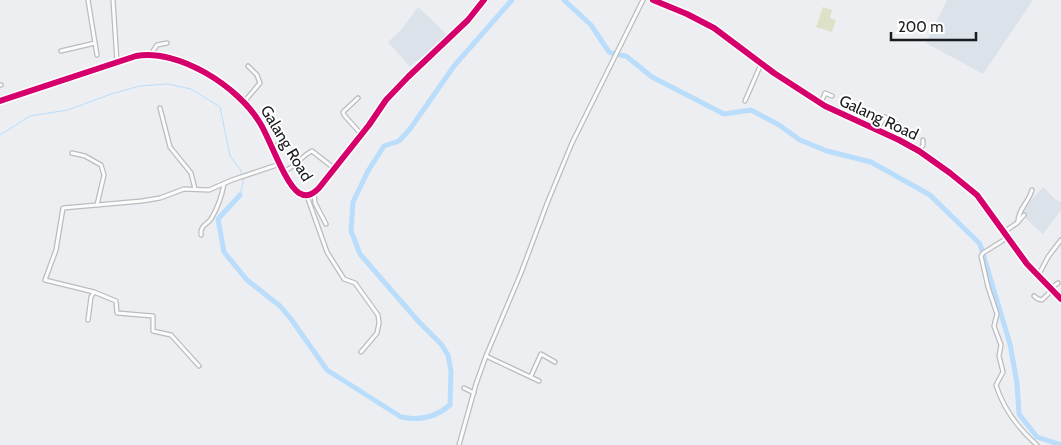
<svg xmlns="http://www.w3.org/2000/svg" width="1061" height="445" viewBox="0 0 1061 445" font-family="Cabin,sans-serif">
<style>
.built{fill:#dce2ea}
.green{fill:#dde1c7}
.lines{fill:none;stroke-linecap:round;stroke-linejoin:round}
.stream{stroke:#baddfb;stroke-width:1}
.river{stroke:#baddfb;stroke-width:5}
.street-casing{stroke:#babcbe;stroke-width:5.5}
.secondary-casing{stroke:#babcbe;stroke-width:7}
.street{stroke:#fcfcfd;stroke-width:3}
.secondary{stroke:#fcfcfd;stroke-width:4.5}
.cycleway-casing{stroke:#fff;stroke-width:9}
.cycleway{stroke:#d6006c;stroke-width:6}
.labels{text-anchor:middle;stroke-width:4;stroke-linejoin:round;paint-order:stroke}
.street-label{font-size:16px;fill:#1a1b1e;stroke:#fff}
</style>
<rect width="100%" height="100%" fill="#eceef1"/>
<g class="built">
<path d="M947,0H1033L983,74L926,43Z"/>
<path d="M418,7L447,35L410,67L388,42L401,30Z"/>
<path d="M1043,187L1056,200L1061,202V210L1043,234L1020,213Z"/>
</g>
<path class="green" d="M823,7L832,10L830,18L836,20L832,32L816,27Z"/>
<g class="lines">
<path class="stream" d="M0,135L30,116L68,110L111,94L140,86L168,84L191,89L220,107L230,156L240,169L244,178L240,195"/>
<g class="river">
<path d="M564,0L591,25L609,52L615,54"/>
<path d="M620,55L626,56L652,77L724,114L751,110L779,125L800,140L827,151L871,162L930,195L980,244L1010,344L1017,383L1019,414L1037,437L1061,445"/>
<path d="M240,195L218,219L224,252L247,280L280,306L291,319L327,370L401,417C419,421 436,417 450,405L451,371L448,355L441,344L419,322L360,254L351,231L353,202L368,171L384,146L399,141L410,129L454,66L512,0"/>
</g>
<defs>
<g id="street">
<path d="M88,0L97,55"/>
<path d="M113,0L117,62"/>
<path d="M61,51L95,43"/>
<path d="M151,54L157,45L167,43"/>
<path d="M0,85H1"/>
<path d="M358,98L343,112L344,115L361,134"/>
<path d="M745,101L761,64"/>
<path d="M244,102L260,83L257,75L248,66"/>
<path d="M821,103L825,93L832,96"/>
<path d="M160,108L170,147L191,173L195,189"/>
<path d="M877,129L885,117L897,124"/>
<path d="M272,148L286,141"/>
<path d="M919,151L923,145V140"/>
<path d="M72,153L85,156L101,165L104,175L97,205"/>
<path d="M284,171C296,167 301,156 312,151L335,169"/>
<path d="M314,193L315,203L326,224"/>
<path d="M307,196L327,252L344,279L355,283L378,315L379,323L377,333L361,352"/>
<path d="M1018,222C1018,209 1029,202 1032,190"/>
<path d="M1004,232L1017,223L1024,215"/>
<path d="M201,235C200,225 207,225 211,219C217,209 222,195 224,184"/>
<path d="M1007,238L983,253L981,256L988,287L997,314L994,326L1001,345L999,356L1003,372L996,385C1003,408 1019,429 1037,445"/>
<path d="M1038,276L1048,257L1061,240"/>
<path d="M1051,288L1058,283"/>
<path d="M94,292L116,301L117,313L153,316V331L171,335L199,366"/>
<path d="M1034,296L1038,299L1042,300L1052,290"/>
<path d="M88,320L91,297L94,292L45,280L56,250L63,208L142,201L160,198L184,189L209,190L232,180L280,164"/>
<path d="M486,356L539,381"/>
<path d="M531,376L541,354L555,362"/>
<path d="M464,388L474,393"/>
<path d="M459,445L476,384L486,356L521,273L548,201L572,143L643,0"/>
</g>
<g id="secondary">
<path d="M653,0L687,14L714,28L774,73L825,106L899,140L919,151L950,173L977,195L1027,264L1061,299"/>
<path d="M0,101L136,56C178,48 239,87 260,123C270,139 285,184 299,193C307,198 313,194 319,188L369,125L386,100L408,77L468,20L484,0"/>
</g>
</defs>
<use href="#street" class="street-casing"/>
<use href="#secondary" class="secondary-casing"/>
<use href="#street" class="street"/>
<use href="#secondary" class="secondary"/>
<defs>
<g id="cycleway">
<path d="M653,0L687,14L714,28L774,73L825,106L899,140L919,151L950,173L977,195L1027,264L1061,299"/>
<path d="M0,101L136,56C178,48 239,87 260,123C270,139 285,184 299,193C307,198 313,194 319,188L369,125L386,100L408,77L468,20L484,0"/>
</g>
</defs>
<use href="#cycleway" class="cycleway-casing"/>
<use href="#cycleway" class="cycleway"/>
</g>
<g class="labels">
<g class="street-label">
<text transform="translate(879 117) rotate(25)" y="6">Galang Road</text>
<text transform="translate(287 143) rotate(59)" y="6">Galang Road</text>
</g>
</g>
<path d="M891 32v8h85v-8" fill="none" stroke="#1a1b1e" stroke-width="2.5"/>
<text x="898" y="32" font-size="15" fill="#1a1b1e" stroke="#ffffff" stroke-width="4" paint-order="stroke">200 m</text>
</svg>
